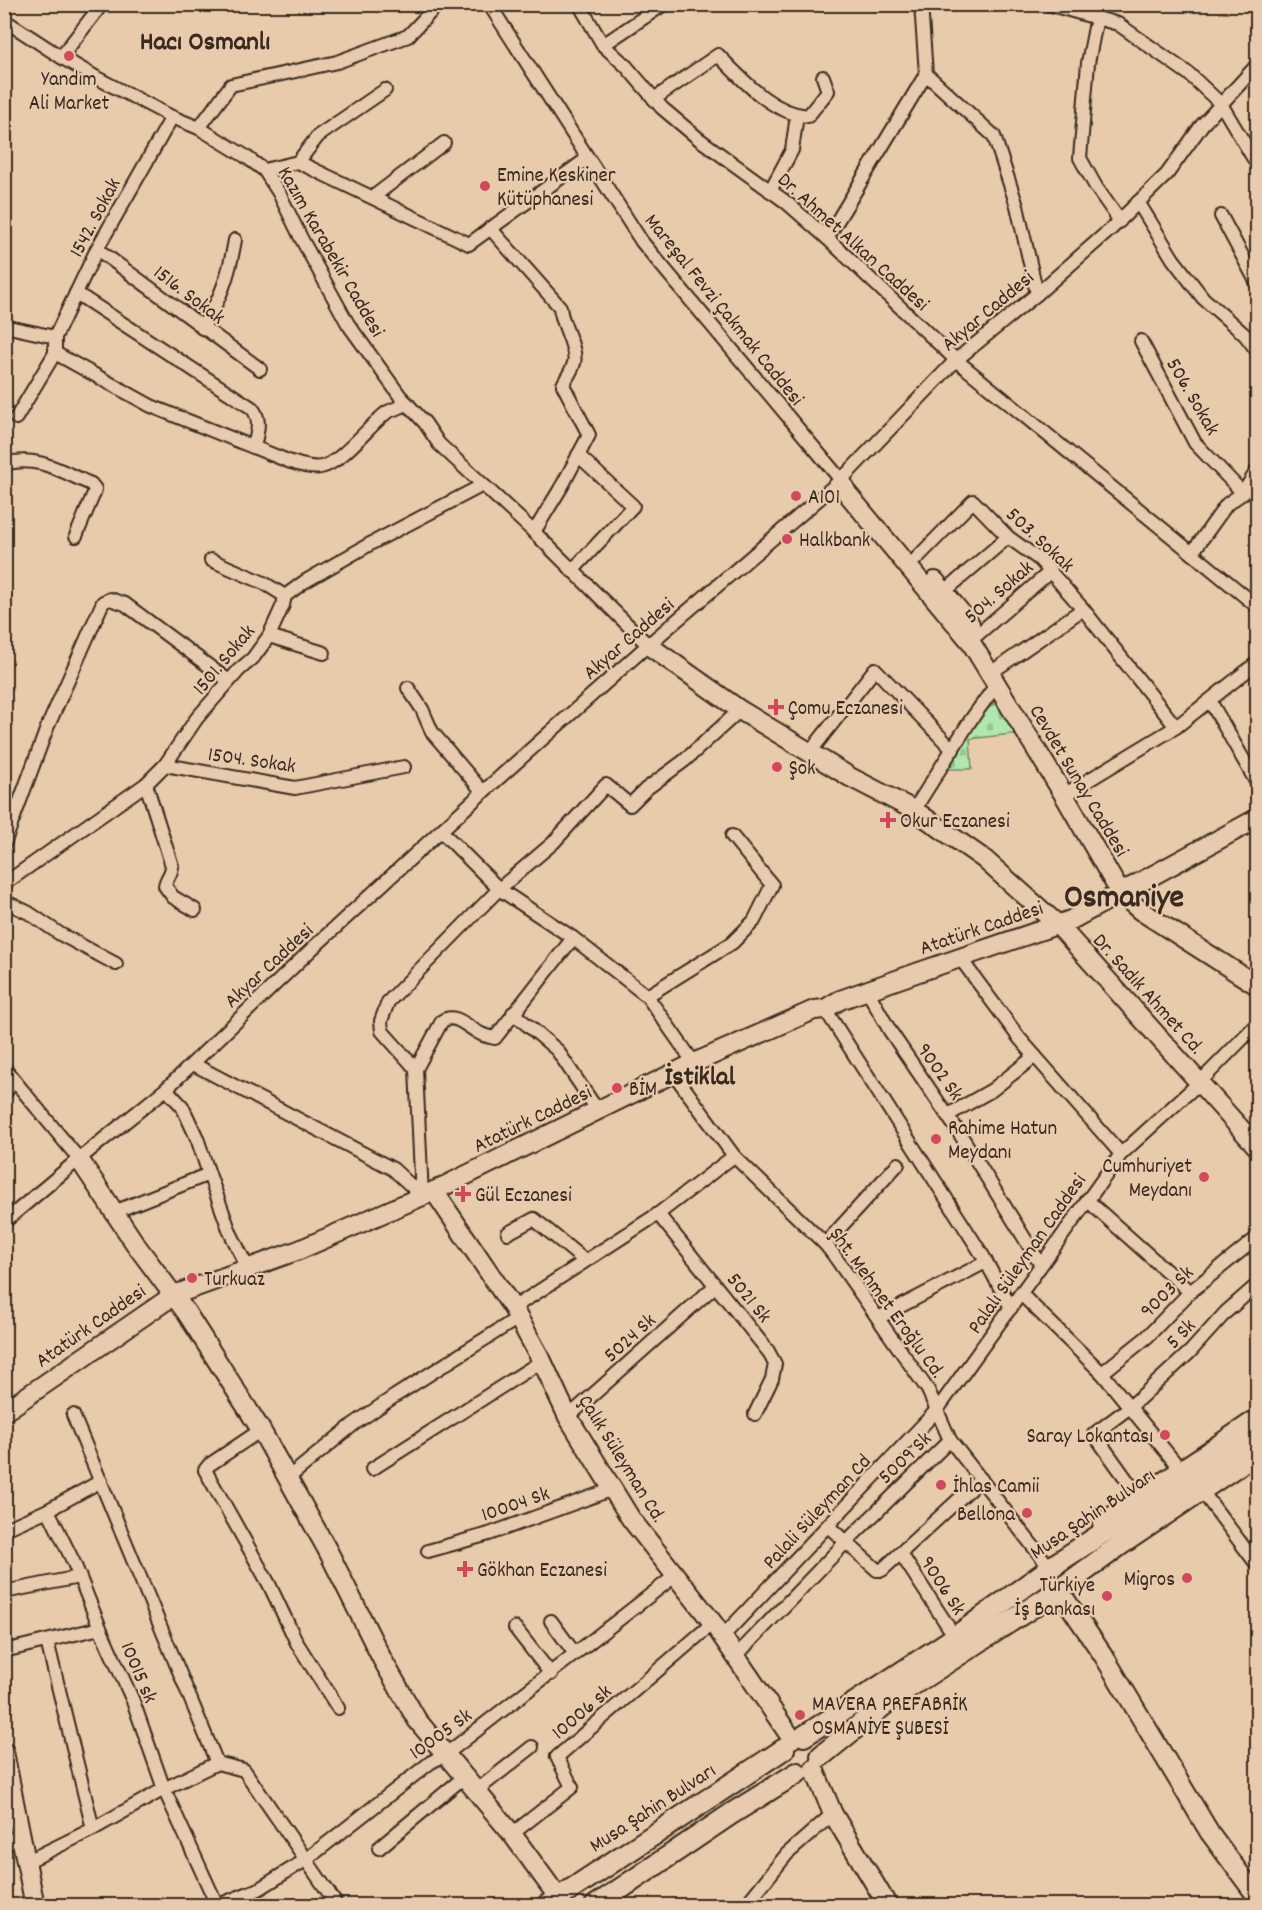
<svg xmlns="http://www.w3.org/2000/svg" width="1262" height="1910" viewBox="0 0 1262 1910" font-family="Dekko,sans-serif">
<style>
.cemetery{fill:url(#cemetery-stones);stroke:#758965;stroke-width:1.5}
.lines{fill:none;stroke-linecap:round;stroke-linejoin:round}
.street-casing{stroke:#3b2a1e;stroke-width:16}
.secondary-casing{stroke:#3b2a1e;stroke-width:22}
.primary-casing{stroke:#3b2a1e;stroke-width:24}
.street{stroke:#e8cbaf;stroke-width:12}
.secondary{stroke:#e8cbaf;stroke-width:18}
.primary{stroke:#e8cbaf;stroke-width:20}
.poi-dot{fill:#d1495b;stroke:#e8cbaf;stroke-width:2}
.labels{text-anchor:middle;stroke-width:4.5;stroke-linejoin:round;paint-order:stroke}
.poi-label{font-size:21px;fill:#3b2a1e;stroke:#e8cbaf;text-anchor:start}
.street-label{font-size:21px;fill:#3b2a1e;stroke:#e8cbaf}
.district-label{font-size:27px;font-weight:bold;fill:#3b2a1e;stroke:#e8cbaf}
.town-label{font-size:33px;font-weight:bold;fill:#3b2a1e;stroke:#e8cbaf}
</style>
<defs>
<pattern id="cemetery-stones" width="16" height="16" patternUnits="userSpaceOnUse" patternTransform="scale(1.5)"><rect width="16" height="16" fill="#afe8ac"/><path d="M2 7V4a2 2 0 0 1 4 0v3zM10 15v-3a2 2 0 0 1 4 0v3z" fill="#97c794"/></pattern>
</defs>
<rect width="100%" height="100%" fill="#e7cbab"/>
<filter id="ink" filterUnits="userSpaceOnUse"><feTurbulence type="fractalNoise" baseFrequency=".0167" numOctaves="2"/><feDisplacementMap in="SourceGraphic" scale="12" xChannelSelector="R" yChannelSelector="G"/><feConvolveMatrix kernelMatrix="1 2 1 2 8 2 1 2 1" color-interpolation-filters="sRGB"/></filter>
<g filter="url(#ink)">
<path class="cemetery" d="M995,703H1004L1020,733L970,739L972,769H944L979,716Z"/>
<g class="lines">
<defs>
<g id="street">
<path d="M489,4L642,242L841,480"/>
<path d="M579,4L603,45L626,66L662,108L699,139L786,202L827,238L956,360L1258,607"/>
<path d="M921,4L926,74L994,136L1017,206L1037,294"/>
<path d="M1048,4L1118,24L1189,74L1221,104L1258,166"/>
<path d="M1097,17L1088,63L1080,158L1096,187L1120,221"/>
<path d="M4,20L61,57L97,78L172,117L199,128L245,156L264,170L279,193L301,238L348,324L400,396L425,423L439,444L534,532L648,645"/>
<path d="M603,45L664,4"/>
<path d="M61,57L102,4"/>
<path d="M654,99L718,55C743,80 771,113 808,116L828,91L823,77"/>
<path d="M199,128L231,85L337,62L408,36L438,4"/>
<path d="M298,162L318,136L385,90"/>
<path d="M264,170L298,162L469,244L588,158"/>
<path d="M770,191L792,150L797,115"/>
<path d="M373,197L444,143"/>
<path d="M1138,202L1173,259L1203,298L1245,335L1258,352"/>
<path d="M1221,216L1258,285"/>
<path d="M490,228L560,307C561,324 578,349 574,363C572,371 566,378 563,385L589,435L562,486L534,532"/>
<path d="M827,238L926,74"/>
<path d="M97,249L260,369"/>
<path d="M76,293L252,408C262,420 257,432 254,447"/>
<path d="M4,326L55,337"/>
<path d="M202,328C221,299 229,275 235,240"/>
<path d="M1141,341L1195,443L1243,493"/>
<path d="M55,353L151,406L288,461C298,464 310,469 321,467C341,463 369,426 386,413C392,409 401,407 408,404"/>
<path d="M16,418L55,353V337L97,249L172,117"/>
<path d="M4,464C37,454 62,472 91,484L95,489L94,493L76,536"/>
<path d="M1192,553L1227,504L1243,493L1258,469"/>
<path d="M916,559L973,501L1008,537L1040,560L1083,609L989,674"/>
<path d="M211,560L264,583L285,596"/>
<path d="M572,571L633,506L578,455"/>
<path d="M944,592L1008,537"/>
<path d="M1083,609L1176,727"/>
<path d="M269,636L324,653"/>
<path d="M970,641L1051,571"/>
<path d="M408,688L422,709L432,732L483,792"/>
<path d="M1210,701L1258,785"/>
<path d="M810,752L875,669L953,750"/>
<path d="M165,765L295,788L404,767"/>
<path d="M146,784L172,866C172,874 166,878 165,886L173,897L195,910"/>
<path d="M1064,795L1176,727L1258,662"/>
<path d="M914,810L970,721L996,685"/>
<path d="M442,832L499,889L573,938L647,996L694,1063"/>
<path d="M4,844L47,728L103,602L110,599L125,604L229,681"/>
<path d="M4,884L146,784L165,765L197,718L239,670L253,658L269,636L283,605L285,596L304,582L370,544L483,485"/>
<path d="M4,901L29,913L60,934L116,964"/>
<path d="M960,958L1020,1039L1121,1154"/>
<path d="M867,990L890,1031L960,1134L1041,1265"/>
<path d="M647,996L732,943L754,921L772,885L732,836"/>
<path d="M825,1009L983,1256L1011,1308"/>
<path d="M513,1013L557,1050L598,1111"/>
<path d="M193,1064L393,1169L421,1195"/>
<path d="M4,1068L79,1159"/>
<path d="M416,1069L382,1031L381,1021L388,1002L499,889L553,843L606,785L630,805L646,789L684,761L740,710"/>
<path d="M674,1074L734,1156L825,1244L833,1254L928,1390L950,1440L1050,1568"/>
<path d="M166,1089L182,1106L197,1138L209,1174"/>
<path d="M4,1094L14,1081"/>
<path d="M948,1115L992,1090L1035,1056"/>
<path d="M422,1196L416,1069L442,1021C456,1012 468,1028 481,1034C485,1036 490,1037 495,1038L573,938"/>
<path d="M1087,1200L1190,1292"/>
<path d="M114,1212L209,1174L230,1232L248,1269"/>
<path d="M658,1214L768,1351L775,1364L772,1379L755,1414"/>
<path d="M4,1222L79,1159L166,1089L314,947L483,792L648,645L841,480L956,360L1037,294L1112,228L1167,174L1202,125L1258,64"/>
<path d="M508,1233L534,1219L585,1261"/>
<path d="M825,1244L898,1164"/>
<path d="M1021,1294L1102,1373L1181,1470"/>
<path d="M513,1308L658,1214L734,1156"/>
<path d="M878,1318L986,1262"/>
<path d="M1102,1373L1147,1337L1190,1292L1258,1237"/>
<path d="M73,1415L217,1763L244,1770L329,1893L334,1901L333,1906"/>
<path d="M568,1417L715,1286"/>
<path d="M261,1430L209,1465L205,1470L269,1584L297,1643L338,1708"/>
<path d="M372,1469L542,1361"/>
<path d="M288,1478L354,1424L395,1396L518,1318"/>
<path d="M101,1481L48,1510L74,1563L100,1628L133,1701L164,1789L217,1905"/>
<path d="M1139,1497L1094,1434L1130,1407L1190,1352L1226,1312L1258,1284"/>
<path d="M1207,1498L1258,1566"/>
<path d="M828,1526L877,1570H882L981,1479"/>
<path d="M4,1527L12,1526L48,1510"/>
<path d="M428,1551L489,1534L613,1489"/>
<path d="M901,1554L955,1637"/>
<path d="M4,1592L79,1577"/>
<path d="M551,1621L575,1654"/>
<path d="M515,1628L551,1674"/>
<path d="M722,1637L937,1410L1121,1154L1199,1083L1258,1023"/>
<path d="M47,1641L93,1829"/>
<path d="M4,1651L100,1628"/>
<path d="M735,1657L846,1542L950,1440"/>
<path d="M476,1791L532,1747"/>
<path d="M512,1834L572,1787L557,1757L713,1623"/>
<path d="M4,1847L20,1833"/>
<path d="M379,1848L464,1777"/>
<path d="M26,1862L93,1829L164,1789L217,1763"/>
<path d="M216,1906L259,1889L307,1859L431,1762L445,1755L676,1575"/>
<path d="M745,1906L787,1854L828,1818"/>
</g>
<g id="secondary">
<path d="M841,480L847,493L970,641L1064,795L1121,894L1141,911L1258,986"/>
<path d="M935,581L970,624V639"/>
<path d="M648,645L740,710L850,777L914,810L984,859L1058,925L1258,1148"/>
<path d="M79,1159L136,1245L186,1312L261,1430L328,1551L382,1659L417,1720L512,1834L558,1897"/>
<path d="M434,1191L513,1308L542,1361L568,1417L631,1519L713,1623L792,1739"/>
<path d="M4,1412L174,1295L299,1250L434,1191L694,1063L814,1010L825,1009L840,1000L916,973L1071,920L1258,818"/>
<path d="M1102,1523L1258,1418"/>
<path d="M1059,1590L1105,1658L1210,1833L1258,1898"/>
<path d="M4,1752L35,1906"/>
<path d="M814,1769L833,1814L888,1906"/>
</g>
<g id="primary">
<path d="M804,1736L955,1637L1060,1561L1258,1431"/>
<path d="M821,1756L894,1697L1059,1590L1120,1545L1258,1452"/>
<path d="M546,1906L784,1749"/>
<path d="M595,1906L731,1814L797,1773"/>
</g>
</defs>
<use href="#street" class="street-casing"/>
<use href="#secondary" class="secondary-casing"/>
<use href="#primary" class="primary-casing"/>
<use href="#street" class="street"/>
<use href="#secondary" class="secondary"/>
<use href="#primary" class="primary"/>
</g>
</g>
<g class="poi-dot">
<circle cx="69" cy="56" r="6"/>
<circle cx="485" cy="186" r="6"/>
<circle cx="796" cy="496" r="6"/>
<circle cx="787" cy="539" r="6"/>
<path d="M773 698h6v6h6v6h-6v6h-6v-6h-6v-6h6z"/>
<circle cx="777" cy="767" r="6"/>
<path d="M885 811h6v6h6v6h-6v6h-6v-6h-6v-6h6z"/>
<circle cx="617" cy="1088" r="6"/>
<circle cx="936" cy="1139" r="6"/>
<circle cx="1204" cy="1177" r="6"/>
<path d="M460 1185h6v6h6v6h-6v6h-6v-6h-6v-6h6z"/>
<circle cx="192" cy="1278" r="6"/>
<circle cx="1165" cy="1435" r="6"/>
<circle cx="941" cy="1485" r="6"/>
<circle cx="1027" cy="1513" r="6"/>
<path d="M462 1560h6v6h6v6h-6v6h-6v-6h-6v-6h6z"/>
<circle cx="1187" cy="1578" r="6"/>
<circle cx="1107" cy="1596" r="6"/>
<circle cx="800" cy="1715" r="6"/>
</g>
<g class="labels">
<g class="poi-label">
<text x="69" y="85" text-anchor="middle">Yandım<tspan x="69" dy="24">Ali Market</tspan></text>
<text x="497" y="181">Emine Keskiner<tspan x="497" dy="24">Kütüphanesi</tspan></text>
<text x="808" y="503">A101</text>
<text x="799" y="546">Halkbank</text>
<text x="788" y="714">Çomu Eczanesi</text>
<text x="789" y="774">Şok</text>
<text x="900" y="827">Okur Eczanesi</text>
<text x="629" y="1095">BİM</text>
<text x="948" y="1134">Rahime Hatun<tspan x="948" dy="24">Meydanı</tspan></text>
<text x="1192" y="1172" text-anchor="end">Cumhuriyet<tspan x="1192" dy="24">Meydanı</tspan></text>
<text x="475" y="1201">Gül Eczanesi</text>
<text x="204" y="1285">Turkuaz</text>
<text x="1153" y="1442" text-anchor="end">Saray Lokantası</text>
<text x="953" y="1492">İhlas Camii</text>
<text x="1015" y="1520" text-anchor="end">Bellona</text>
<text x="477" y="1576">Gökhan Eczanesi</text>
<text x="1175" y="1585" text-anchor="end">Migros</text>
<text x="1095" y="1591" text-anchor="end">Türkiye<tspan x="1095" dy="24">İş Bankası</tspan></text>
<text x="812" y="1710">MAVERA PREFABRİK<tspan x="812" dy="24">OSMANİYE ŞUBESİ</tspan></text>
</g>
<g class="street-label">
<text transform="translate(94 217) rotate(-62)" y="7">1542. Sokak</text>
<text transform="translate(854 241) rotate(42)" y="7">Dr. Ahmet Alkan Caddesi</text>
<text transform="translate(332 251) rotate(60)" y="7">Kazım Karabekir Caddesi</text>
<text transform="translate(190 294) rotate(37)" y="7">1516. Sokak</text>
<text transform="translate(725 309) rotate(51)" y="7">Mareşal Fevzi Çakmak Caddesi</text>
<text transform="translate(987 310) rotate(-40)" y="7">Akyar Caddesi</text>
<text transform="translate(1194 396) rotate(60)" y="7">506. Sokak</text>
<text transform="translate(1041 539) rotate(43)" y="7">503. Sokak</text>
<text transform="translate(998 591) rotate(-41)" y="7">504. Sokak</text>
<text transform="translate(628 638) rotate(-41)" y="7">Akyar Caddesi</text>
<text transform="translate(223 659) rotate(-50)" y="7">1501. Sokak</text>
<text transform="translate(252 759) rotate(8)" y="7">1504. Sokak</text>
<text transform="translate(1080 780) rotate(59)" y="7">Cevdet Sunay Caddesi</text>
<text transform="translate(981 927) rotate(-19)" y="7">Atatürk Caddesi</text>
<text transform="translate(268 965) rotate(-43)" y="7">Akyar Caddesi</text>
<text transform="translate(1149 993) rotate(48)" y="7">Dr. Sadık Ahmet Cd.</text>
<text transform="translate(941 1071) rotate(55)" y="7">9002 Sk</text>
<text transform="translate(532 1118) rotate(-26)" y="7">Atatürk Caddesi</text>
<text transform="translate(1026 1253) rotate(-55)" y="7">Palalı Süleyman Caddesi</text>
<text transform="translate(1166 1291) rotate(-44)" y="7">9003 Sk</text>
<text transform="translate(750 1297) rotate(51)" y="7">5021 Sk</text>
<text transform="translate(888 1302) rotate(54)" y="7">Şht. Mehmet Eroğlu Cd.</text>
<text transform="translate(90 1325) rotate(-35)" y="7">Atatürk Caddesi</text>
<text transform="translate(1180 1333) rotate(-46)" y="7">5 Sk</text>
<text transform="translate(629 1337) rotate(-42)" y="7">5024 Sk</text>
<text transform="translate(904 1457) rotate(-44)" y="7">5009 Sk</text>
<text transform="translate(623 1458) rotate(58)" y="7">Çalık Süleyman Cd.</text>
<text transform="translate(515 1503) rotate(-19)" y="7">10004 Sk</text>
<text transform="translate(816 1511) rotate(-47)" y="7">Palali Süleyman Cd</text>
<text transform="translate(1092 1513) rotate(-34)" y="7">Musa Şahin Bulvarı</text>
<text transform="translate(944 1585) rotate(57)" y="7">9006 Sk</text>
<text transform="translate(140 1672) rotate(67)" y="7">10015 sk</text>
<text transform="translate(581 1711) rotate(-41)" y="7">10006 sk</text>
<text transform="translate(440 1733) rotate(-36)" y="7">10005 Sk</text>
<text transform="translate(652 1807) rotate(-33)" y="7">Musa Şahin Bulvarı</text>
</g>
<g class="district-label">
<text x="205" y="49">Hacı Osmanlı</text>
<text x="700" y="1084">İstiklal</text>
</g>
<g class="town-label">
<text x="1124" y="906">Osmaniye</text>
</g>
</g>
<rect width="1262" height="1910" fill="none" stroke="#e8cbaf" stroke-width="24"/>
<rect x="12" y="12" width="1238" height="1886" fill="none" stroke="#3b2a1e" stroke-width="2" filter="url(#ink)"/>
</svg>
